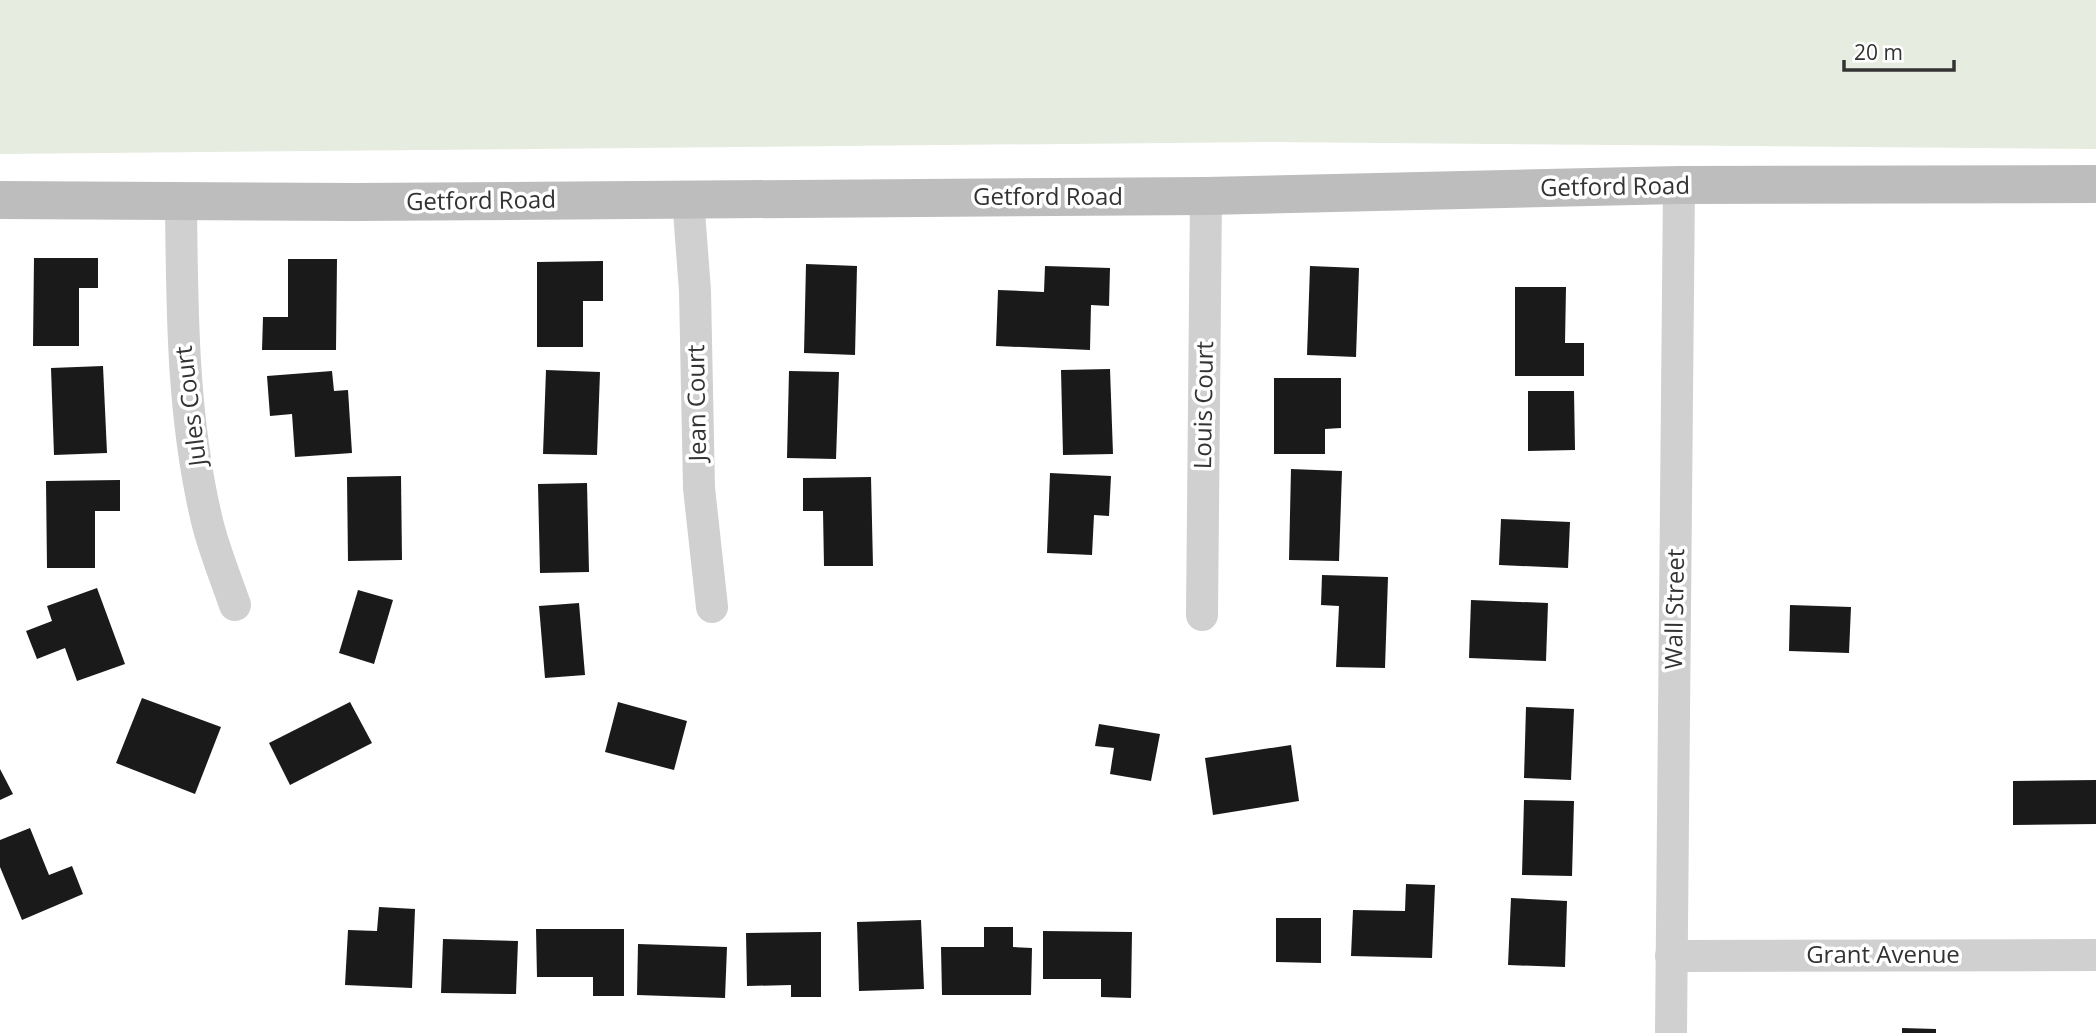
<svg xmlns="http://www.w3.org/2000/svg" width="2096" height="1033" viewBox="0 0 2096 1033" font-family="'Open Sans',sans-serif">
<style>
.green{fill:#e6ecdf}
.building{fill:#1a1a1a}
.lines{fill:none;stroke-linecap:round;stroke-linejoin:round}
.street{stroke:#d0d0d0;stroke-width:32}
.secondary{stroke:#bdbdbd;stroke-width:38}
.labels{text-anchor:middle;stroke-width:7;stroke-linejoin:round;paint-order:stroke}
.street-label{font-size:24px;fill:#333;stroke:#fff}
</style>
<rect width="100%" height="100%" fill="#fff"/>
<path class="green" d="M0,0H2096V149L1268,142L0,154Z"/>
<g class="building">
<path d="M34,258H98V288H79V346H33Z"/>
<path d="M288,259H337L336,350H262L263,317H288Z"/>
<path d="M603,261V301H583V347H537V262Z"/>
<path d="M806,264L857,266L855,355L804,353Z"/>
<path d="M1045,266L1110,268L1109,306L1091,305L1090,350L996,346L998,290L1044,292Z"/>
<path d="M1310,266L1359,268L1356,357L1307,355Z"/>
<path d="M1515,287H1566L1565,343H1584V376H1515Z"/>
<path d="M103,366L107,453L54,455L51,368Z"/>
<path d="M1110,369L1113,454L1063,455L1061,370Z"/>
<path d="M546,370L600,372L597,455L543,454Z"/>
<path d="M332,371L334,391L348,390L352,453L295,457L292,414L270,416L267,376Z"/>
<path d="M789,371L839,372L836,459L787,458Z"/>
<path d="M1274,378H1341V428L1325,429V454H1274Z"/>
<path d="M1528,391H1574L1575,450L1528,451Z"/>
<path d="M1291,469L1342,471L1339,561L1289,560Z"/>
<path d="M1050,473L1111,476L1109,516L1094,515L1092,555L1047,553Z"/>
<path d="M401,476L402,560L348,561L347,477Z"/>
<path d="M871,477L873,566H824L823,511H803V478Z"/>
<path d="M120,480V511H95V568H47L46,481Z"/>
<path d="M587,483L589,572L540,573L538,484Z"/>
<path d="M1501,519L1570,522L1568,568L1499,565Z"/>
<path d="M1322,575L1388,577L1385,668L1336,667L1339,606L1321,605Z"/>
<path d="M97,588L125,664L77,681L65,648L37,659L26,631L52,621L47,606Z"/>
<path d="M358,590L393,600L374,664L339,653Z"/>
<path d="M1471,600L1548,603L1546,661L1469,658Z"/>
<path d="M579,603L585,675L545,678L539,606Z"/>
<path d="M1790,605L1851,607L1849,653L1789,651Z"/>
<path d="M142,698L221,727L195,794L116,763Z"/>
<path d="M350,702L372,743L290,785L269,743Z"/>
<path d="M618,702L687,721L674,770L605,752Z"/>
<path d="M1526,707L1574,709L1571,780L1524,778Z"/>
<path d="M1099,724L1160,734L1151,781L1110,774L1114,748L1095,746Z"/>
<path d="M1291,745L1299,801L1213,815L1205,758Z"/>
<path d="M0,769L13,794L0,800Z"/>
<path d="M2096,780V824L2013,825V781Z"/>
<path d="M1524,800L1574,801L1572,876L1522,875Z"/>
<path d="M30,828L49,875L72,866L83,894L22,920L0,867V840Z"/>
<path d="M1406,884L1435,885L1432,958L1351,956L1353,910L1405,911Z"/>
<path d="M1511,898L1567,901L1565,967L1508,965Z"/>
<path d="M379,907L415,909L412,988L345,985L348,930L377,931Z"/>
<path d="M1276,918H1321V963L1276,962Z"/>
<path d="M921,920L924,989L859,991L857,922Z"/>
<path d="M984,927H1013V947L1032,948L1031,995H942L941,947H984Z"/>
<path d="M536,929H624V996H593V977H537Z"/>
<path d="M1043,931L1132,932L1131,998L1101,997V979H1043Z"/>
<path d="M821,932V997H791V985L747,986L746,933Z"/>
<path d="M443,939L518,941L516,994L441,993Z"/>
<path d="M638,944L727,947L725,998L637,995Z"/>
<path d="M1902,1028L1936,1029V1033H1902Z"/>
</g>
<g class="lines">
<g class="street">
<path d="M688,198L695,291L699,488L712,607"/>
<path d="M181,201C182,308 182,420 208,525C215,552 226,579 235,605"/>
<path d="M1202,615L1206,196"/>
<path d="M1671,956L2096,955"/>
<path d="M1671,1033L1679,185"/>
</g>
<path class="secondary" d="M0,200L354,202L1206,196L1679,185L2096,184"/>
</g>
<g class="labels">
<g class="street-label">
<text transform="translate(1615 187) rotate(-1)" y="8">Getford Road</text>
<text x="1048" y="205">Getford Road</text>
<text transform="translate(481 201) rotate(-1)" y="8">Getford Road</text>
<text transform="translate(697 403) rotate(-91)" y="8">Jean Court</text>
<text transform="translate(1204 405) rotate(-89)" y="8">Louis Court</text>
<text transform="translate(191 406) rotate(-97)" y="8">Jules Court</text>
<text transform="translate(1675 609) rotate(-89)" y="8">Wall Street</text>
<text x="1883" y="963">Grant Avenue</text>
</g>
</g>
<path d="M1844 60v10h110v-10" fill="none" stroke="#333333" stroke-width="3.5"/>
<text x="1854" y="60" font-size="21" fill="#333333" stroke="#ffffff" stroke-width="5" paint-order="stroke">20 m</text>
</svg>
